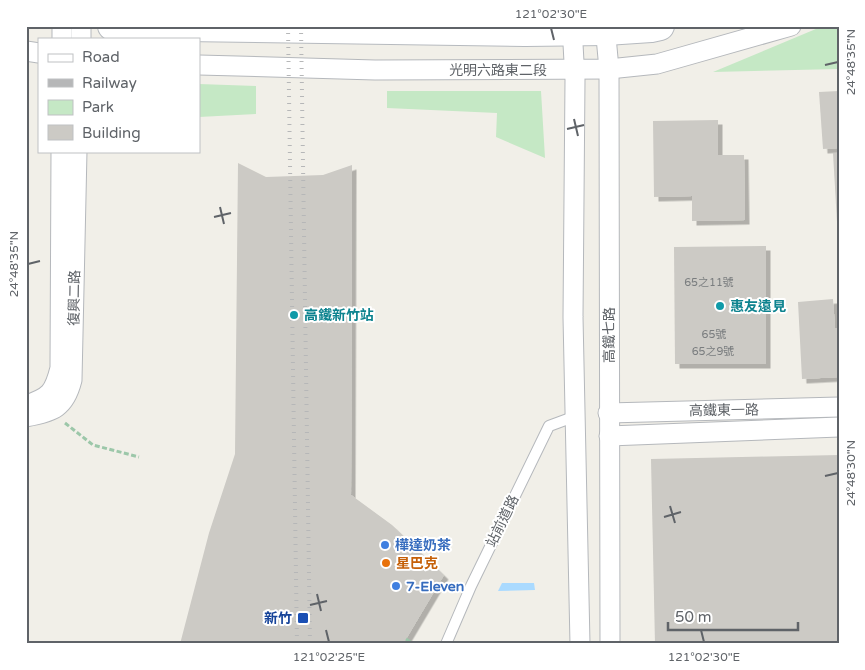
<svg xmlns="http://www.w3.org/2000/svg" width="865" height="670" viewBox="0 0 865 670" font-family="'Varela Round','Noto Sans TC',sans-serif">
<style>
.green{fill:#c5e8c5}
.water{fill:#aadaff}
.building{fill:#cccac5;filter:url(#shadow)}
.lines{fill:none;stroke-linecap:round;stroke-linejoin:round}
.lane-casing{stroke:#b5b8bc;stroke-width:12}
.street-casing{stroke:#b5b8bc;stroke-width:21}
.secondary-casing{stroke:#b6babf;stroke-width:30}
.path{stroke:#9cc7a9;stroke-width:3;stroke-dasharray:5 2.5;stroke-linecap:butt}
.lane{stroke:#fff;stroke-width:10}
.street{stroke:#fff;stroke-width:19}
.secondary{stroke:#fff;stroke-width:28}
.rail{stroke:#b6b7b8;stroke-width:4;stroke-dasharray:1 6;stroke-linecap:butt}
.ticks{fill:none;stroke:#5f6368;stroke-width:2}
.culture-dot{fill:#0f9aa8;stroke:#fff;stroke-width:2}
.shop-dot{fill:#3f7fe0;stroke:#fff;stroke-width:2}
.food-dot{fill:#e8710a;stroke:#fff;stroke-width:2}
.transit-dot{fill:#1a4fb4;stroke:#fff;stroke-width:2}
.labels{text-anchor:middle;stroke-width:4;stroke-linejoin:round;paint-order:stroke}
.number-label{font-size:11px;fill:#7a7d7f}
.street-label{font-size:14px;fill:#5f6368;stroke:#fff}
.culture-label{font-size:14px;font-weight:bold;fill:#0d838f;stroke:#fff;text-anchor:start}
.shop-label{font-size:14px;font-weight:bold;fill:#366cbe;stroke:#fff;text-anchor:start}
.food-label{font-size:14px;font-weight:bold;fill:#c56008;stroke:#fff;text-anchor:start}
.transit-label{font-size:14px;font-weight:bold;fill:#164399;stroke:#fff;text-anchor:end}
.neatline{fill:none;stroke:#5f6368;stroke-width:2}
.ticks-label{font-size:12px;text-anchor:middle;fill:#5f6368}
</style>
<defs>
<filter id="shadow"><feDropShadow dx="4.5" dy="4.5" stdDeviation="0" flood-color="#0004"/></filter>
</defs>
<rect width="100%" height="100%" fill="#f1efe8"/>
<g class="green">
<path d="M823,26H839V69L713,72Z"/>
<path d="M199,84L256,86V114L199,117Z"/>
<path d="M387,91H541L545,158L496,137L497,113L387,108Z"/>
</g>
<path class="water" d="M502,583H534L535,590L498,591Z"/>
<g class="building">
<path d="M839,91V148L823,149L819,92Z"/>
<path d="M718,120V155H744L745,220L692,221V196L654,197L653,121Z"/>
<path d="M833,153H839V221L837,222Z"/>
<path d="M238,163L266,177L323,175L352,165L351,495L392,525L444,575L403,644H180L209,533L235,454Z"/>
<path d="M766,246V364H675L674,247Z"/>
<path d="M833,299L835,328H839V377L802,379L798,302Z"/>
<path d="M839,455V644H655L651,459Z"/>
</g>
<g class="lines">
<defs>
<path id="lane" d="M446,644L471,586L549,426L576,416"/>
<g id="street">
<path d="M572,26L575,80L573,317L580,644"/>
<path d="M605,26L609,69L610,644"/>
<path d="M62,39V26"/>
<path d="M81,39V26"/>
<path d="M26,51L39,53"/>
<path d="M199,65L375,70L609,69L657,64L791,26"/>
<path d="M26,405C50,397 54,392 60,368L61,151"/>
<path d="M608,413L839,407"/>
<path d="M26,417C53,412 65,408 72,380L77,151"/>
<path d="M609,436L839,427"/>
</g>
<path id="secondary" d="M112,26L525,32L606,31L651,28L660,26"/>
</defs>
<use href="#lane" class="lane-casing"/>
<use href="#street" class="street-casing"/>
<use href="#secondary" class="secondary-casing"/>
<g class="path">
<path d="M65,423L93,445L139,457"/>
<path d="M406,639L414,644"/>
</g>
<use href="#lane" class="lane"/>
<use href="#street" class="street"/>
<use href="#secondary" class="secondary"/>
<g class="rail">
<path d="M288,26L297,644"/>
<path d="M301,26L310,644"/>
</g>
</g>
<path class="ticks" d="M551,28L554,40M825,65L838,62M574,119L578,136M567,129L584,125M220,207L224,224M214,217L231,213M28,264L40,261M825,476L838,473M670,506L675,523M664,517L681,512M317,594L321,611M310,605L327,601M326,630L329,642M701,630L704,642"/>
<g class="culture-dot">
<circle cx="720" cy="306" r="5"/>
<circle cx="294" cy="315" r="5"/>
</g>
<g class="shop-dot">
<circle cx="385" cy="545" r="5"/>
<circle cx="396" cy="586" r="5"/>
</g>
<circle class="food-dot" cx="386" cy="563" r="5"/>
<rect class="transit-dot" x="297" y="612" width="12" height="12" rx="2.5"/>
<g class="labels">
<g class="number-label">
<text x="709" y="286">65之11號</text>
<text x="714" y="338">65號</text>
<text x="713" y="355">65之9號</text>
</g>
<g class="street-label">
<text x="498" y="75">光明六路東二段</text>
<text transform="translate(74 298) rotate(-89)" y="5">復興二路</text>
<text transform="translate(609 335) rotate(-90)" y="5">高鐵七路</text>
<text transform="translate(724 410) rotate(-1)" y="5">高鐵東一路</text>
<text transform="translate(502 521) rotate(-64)" y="5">站前道路</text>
</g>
<g class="culture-label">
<text x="730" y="311">惠友遠見</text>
<text x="304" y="320">高鐵新竹站</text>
</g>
<g class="shop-label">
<text x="395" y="550">樺達奶茶</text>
<text x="406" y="591">7-Eleven</text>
</g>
<g class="food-label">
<text x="396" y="568">星巴克</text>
</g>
<g class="transit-label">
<text x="292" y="623">新竹</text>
</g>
</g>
<rect width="865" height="670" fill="none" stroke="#ffffff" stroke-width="55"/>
<rect x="38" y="38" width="162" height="115" fill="#ffffff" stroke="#bfc1c3"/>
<rect x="48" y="54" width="25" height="8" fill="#ffffff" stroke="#bfc1c3"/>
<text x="82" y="62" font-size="15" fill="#5f6368">Road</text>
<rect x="48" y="79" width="25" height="8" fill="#b6b7b8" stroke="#bfc1c3"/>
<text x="82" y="88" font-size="15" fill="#5f6368">Railway</text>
<rect x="48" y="100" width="25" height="15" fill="#c5e8c5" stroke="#bfc1c3"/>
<text x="82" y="112" font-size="15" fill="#5f6368">Park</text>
<rect x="48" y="125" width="25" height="15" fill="#cccac5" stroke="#bfc1c3"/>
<text x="82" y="138" font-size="15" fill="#5f6368">Building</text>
<path d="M668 622v8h130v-8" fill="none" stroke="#5f6368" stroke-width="2.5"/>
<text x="675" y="622" font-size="15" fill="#5f6368" stroke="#ffffff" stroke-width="4" paint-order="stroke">50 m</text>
<rect x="28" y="28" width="810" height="614" class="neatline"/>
<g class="ticks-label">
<text x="551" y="18">121°02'30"E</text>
<text transform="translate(851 62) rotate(-90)" y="4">24°48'35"N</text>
<text transform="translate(14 264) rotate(-90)" y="4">24°48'35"N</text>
<text transform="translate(851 473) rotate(-90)" y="4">24°48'30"N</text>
<text x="329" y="661">121°02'25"E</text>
<text x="704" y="661">121°02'30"E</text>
</g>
</svg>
